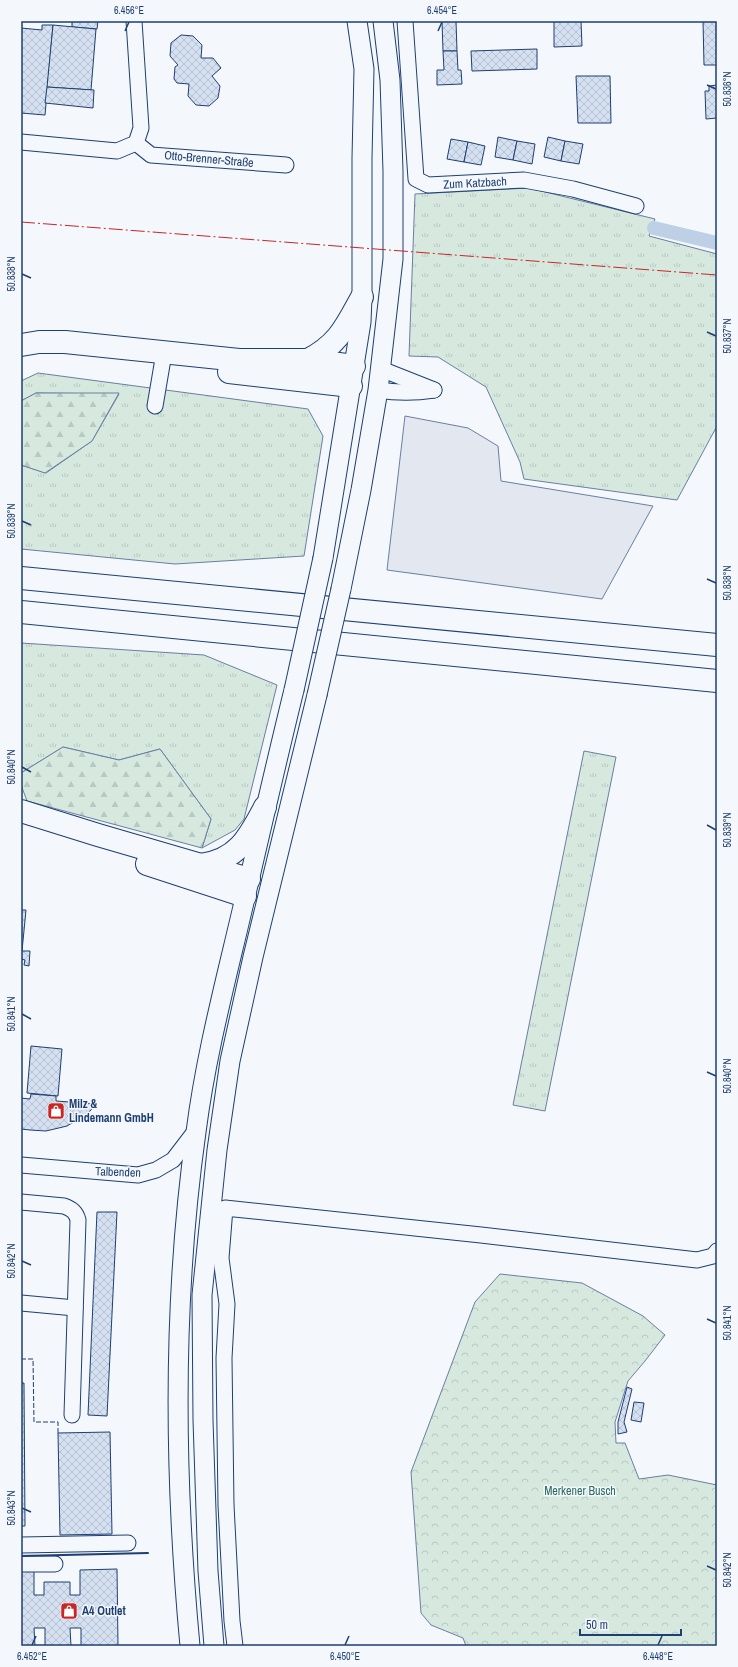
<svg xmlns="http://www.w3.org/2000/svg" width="738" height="1667" viewBox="0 0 738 1667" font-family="'Archivo Narrow',sans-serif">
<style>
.grass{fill:url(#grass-tufts);stroke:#687fa3}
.forest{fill:url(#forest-firs);stroke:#687fa3}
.park{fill:url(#park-crowns);stroke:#687fa3}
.parking{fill:#e3e8f0;stroke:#687fa3}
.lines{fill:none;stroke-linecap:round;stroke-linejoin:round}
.canal{stroke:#bed0e5;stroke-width:14}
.building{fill:url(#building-cross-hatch);stroke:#1d3f73}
.minor-casing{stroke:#1d3f73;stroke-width:17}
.major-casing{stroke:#1d3f73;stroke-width:21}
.highway-casing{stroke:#1d3f73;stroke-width:24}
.minor{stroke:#f4f7fb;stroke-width:15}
.major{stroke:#f4f7fb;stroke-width:19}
.highway{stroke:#f4f7fb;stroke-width:22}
.major-bridge-casing{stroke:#1d3f73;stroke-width:21;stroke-linecap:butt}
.major-bridge{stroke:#f4f7fb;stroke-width:19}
.fence{stroke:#1d3f73;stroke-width:1;stroke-dasharray:5 2;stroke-linecap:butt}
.wall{stroke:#1d3f73;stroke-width:2}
.power{stroke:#c62828;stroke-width:1;stroke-dasharray:14 3 2 3;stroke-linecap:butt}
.ticks{fill:none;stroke:#1d3f73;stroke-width:1.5}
.labels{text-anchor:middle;stroke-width:3;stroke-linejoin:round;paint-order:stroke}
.street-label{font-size:12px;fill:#1d3f73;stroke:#f4f7fb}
.poi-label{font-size:12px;font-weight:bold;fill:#1d3f73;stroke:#f4f7fb;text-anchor:start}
.park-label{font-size:12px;fill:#2c6c60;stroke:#f4f7fb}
.neatline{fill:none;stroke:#1d3f73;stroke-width:1.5}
.ticks-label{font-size:10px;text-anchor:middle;fill:#1d3f73}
</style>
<defs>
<pattern id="grass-tufts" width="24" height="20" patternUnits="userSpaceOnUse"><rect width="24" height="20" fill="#d7e8df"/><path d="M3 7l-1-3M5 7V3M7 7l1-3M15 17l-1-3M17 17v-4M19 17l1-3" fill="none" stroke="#b8c8c3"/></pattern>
<pattern id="forest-firs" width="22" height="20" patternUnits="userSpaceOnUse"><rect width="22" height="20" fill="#d7e8df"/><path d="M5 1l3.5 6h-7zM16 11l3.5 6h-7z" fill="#b8c8c3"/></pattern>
<pattern id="park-crowns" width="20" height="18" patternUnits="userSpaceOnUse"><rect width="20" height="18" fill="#d7e8df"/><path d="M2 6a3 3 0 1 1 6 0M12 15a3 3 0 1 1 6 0" fill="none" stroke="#b8c8c3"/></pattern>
<pattern id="building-cross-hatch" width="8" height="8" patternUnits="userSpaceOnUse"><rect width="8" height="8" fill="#d5e0f0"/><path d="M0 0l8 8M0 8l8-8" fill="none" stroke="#b6c1d1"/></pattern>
</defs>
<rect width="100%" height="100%" fill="#f4f7fb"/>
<g class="grass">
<path d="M529,188L655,219L649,236L717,254V426L677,500L524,479L520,462L486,387L438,357L409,356L415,194Z"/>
<path d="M38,373L308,409L323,436L304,556L175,564L21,549V465L46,473L92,441L119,394L36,393L21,401V381Z"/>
<path d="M21,643L204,655L277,685L244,819L235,830L202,848L211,819L160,749L119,760L63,747L21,773Z"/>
<path d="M584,751L616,757L545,1111L513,1105Z"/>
</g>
<g class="forest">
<path d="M36,393H119L92,441L45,473L21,465V401Z"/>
<path d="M63,747L119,760L160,749L211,819L202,848L27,801L21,785V773Z"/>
</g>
<path class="park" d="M500,1274L582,1283L643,1316L665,1335L645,1361L628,1381L615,1422L616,1443H625L639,1479L668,1475L717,1485V1646H466L463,1638L431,1625L421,1613L411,1472L475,1302Z"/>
<path class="parking" d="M405,416L468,428L498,446L501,481L653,506L602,599L387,570Z"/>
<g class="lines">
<path class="canal" d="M654,228L717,243"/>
</g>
<g class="building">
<path d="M72,21H98L97,29L72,27Z"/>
<path d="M442,21H456L457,51H443Z"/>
<path d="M554,21H581L582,46L554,47Z"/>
<path d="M703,21H717V65H704Z"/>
<path d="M42,25H53L45,115L21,113V28L42,30Z"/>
<path d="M53,25L96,29L91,90L47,87Z"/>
<path d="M181,35L193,36L202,45L201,58H213L221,68L212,76L220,86L218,98L209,106L196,105L188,96L189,84L177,83L174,79L175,67L178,65L170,56L171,43Z"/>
<path d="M537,49V69L472,71L471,51Z"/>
<path d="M443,51H457L458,70H461L462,84L437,85V70H444Z"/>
<path d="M576,76H610L611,123H578Z"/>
<path d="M717,85V118L706,119L705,91H709V86Z"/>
<path d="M47,87L94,90L93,108L45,103Z"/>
<path d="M498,137L517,141L513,160L495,157Z"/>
<path d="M548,137L565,141L561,161L544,157Z"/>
<path d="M451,139L468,142L464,162L447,159Z"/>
<path d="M517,141L535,144L532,164L513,160Z"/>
<path d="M565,141L583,144L579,164L561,161Z"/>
<path d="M468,142L485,146L481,165L464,162Z"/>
<path d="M21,910H26L22,951H30L29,966L24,965L25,960L21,959V962Z"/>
<path d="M31,1046L62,1049L58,1096L27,1093Z"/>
<path d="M31,1094L56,1096V1101L97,1104L87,1114L67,1126L46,1131L30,1130L21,1129V1098L30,1099Z"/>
<path d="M97,1212H117L107,1416L88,1415Z"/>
<path d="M21,1383H24L25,1526H21Z"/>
<path d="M627,1387L632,1389L624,1422L627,1432L618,1434V1422Z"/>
<path d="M634,1402L644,1403L641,1422L631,1420Z"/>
<path d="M110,1432L112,1534L60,1535L58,1433Z"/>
<path d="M117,1569L118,1646H81V1628H70L71,1646H45V1628H34L35,1646H21V1570H34V1595H44V1582H70V1595H80V1570Z"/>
</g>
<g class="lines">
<defs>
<g id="minor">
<path d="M405,21L416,179L428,185L524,180L573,189L636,206"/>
<path d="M21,142L117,151L136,143L141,128L134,21"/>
<path d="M136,143L151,155L286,165"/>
<path d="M381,369L434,390"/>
<path d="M378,390C397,393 415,393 434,390"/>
<path d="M155,406L164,353"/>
<path d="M21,1165L138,1175L156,1170L173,1160L196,1130"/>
<path d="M21,1202L64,1206C72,1209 76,1212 78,1220L72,1415"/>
<path d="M21,1303L75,1308"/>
<path d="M21,1545L128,1543"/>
<path d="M21,1564H55"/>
<path d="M235,1646L232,1621L226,1505L224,1358L227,1304L221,1258L225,1208L481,1235L697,1260L713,1256L717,1251"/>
</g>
<g id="major">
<path d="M323,558L361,322L362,297V158L364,69L357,21"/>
<path d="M341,589L361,490L378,390L393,259V171L390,80L383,21"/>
<path d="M190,1646C174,1475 172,1302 196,1132C206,1053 227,976 245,898C261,829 277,759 294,690"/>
<path d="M214,1646L208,1571L203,1420L202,1295L217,1150L230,1061L253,957L317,695"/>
</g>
<g id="highway">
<path d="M21,345L39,342H65L239,360H308L354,366"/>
<path d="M308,360C339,344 346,326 362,297"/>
<path d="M229,372L351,386"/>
<path d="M21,578L717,645"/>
<path d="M21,612L717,681"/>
<path d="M21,811L98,835L249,879"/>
<path d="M147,864L245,896"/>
<path d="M201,865C238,860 249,837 265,807"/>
</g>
</defs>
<use href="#minor" class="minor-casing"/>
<use href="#major" class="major-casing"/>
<use href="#highway" class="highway-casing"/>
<use href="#minor" class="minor"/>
<use href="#major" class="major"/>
<use href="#highway" class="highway"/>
<defs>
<g id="major-bridge">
<path d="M294,690L323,558"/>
<path d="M317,695L341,589"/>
</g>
</defs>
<use href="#major-bridge" class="major-bridge-casing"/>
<use href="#major-bridge" class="major-bridge"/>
<path class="fence" d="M21,1359H33L34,1422H58V1433"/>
<path class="wall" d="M21,1556L148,1553"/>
<path class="power" d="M21,222L717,275"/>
</g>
<path class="ticks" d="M125,31L129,22M438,31L442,22M707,85L716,89M22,274L31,278M707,332L716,336M22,521L31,525M707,579L716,583M22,767L31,772M707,825L716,830M22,1014L31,1019M707,1072L716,1076M22,1261L31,1265M707,1319L716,1323M22,1508L31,1512M707,1566L716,1570M32,1645L36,1636M345,1645L349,1636M658,1645L662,1636"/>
<defs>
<symbol id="shop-square" viewBox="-11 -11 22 22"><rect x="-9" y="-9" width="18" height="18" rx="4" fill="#c62828" stroke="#f4f7fb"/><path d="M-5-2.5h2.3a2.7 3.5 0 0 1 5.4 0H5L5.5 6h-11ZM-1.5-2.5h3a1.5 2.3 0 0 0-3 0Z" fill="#fff"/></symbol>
</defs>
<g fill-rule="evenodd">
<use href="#shop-square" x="46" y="1101" width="20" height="20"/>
<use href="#shop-square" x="59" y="1601" width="20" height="20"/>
</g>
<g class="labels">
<g class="street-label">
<text transform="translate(209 159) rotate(5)" y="4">Otto-Brenner-Straße</text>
<text transform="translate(475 183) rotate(-3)" y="4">Zum Katzbach</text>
<text transform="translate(118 1172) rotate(2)" y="4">Talbenden</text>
</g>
<g class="poi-label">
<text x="69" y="1108">Milz &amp;<tspan x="69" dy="14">Lindemann GmbH</tspan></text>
<text x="82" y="1615">A4 Outlet</text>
</g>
<g class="park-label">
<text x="580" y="1495">Merkener Busch</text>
</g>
</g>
<rect width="738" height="1667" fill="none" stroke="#f4f7fb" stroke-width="44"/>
<path d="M580 1629v6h101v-6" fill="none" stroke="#1d3f73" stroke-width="2"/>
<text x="586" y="1629" font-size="12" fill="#1d3f73" stroke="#f4f7fb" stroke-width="3" paint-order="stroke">50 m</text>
<rect x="22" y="22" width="694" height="1623" class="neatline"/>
<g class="ticks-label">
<text x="129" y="14">6.456°E</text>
<text x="442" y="14">6.454°E</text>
<text transform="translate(727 89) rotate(-90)" y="4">50.836°N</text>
<text transform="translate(11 274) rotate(-90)" y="4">50.838°N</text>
<text transform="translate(727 336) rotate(-90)" y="4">50.837°N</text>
<text transform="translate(11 521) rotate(-90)" y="4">50.839°N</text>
<text transform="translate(727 583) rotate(-90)" y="4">50.838°N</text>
<text transform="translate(11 767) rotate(-90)" y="4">50.840°N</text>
<text transform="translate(727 830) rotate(-90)" y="4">50.839°N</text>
<text transform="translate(11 1014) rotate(-90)" y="4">50.841°N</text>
<text transform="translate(727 1076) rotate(-90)" y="4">50.840°N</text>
<text transform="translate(11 1261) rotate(-90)" y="4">50.842°N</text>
<text transform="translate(727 1323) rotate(-90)" y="4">50.841°N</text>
<text transform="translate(11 1508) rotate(-90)" y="4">50.843°N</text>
<text transform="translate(727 1570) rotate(-90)" y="4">50.842°N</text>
<text x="32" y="1660">6.452°E</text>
<text x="345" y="1660">6.450°E</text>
<text x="658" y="1660">6.448°E</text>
</g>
</svg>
